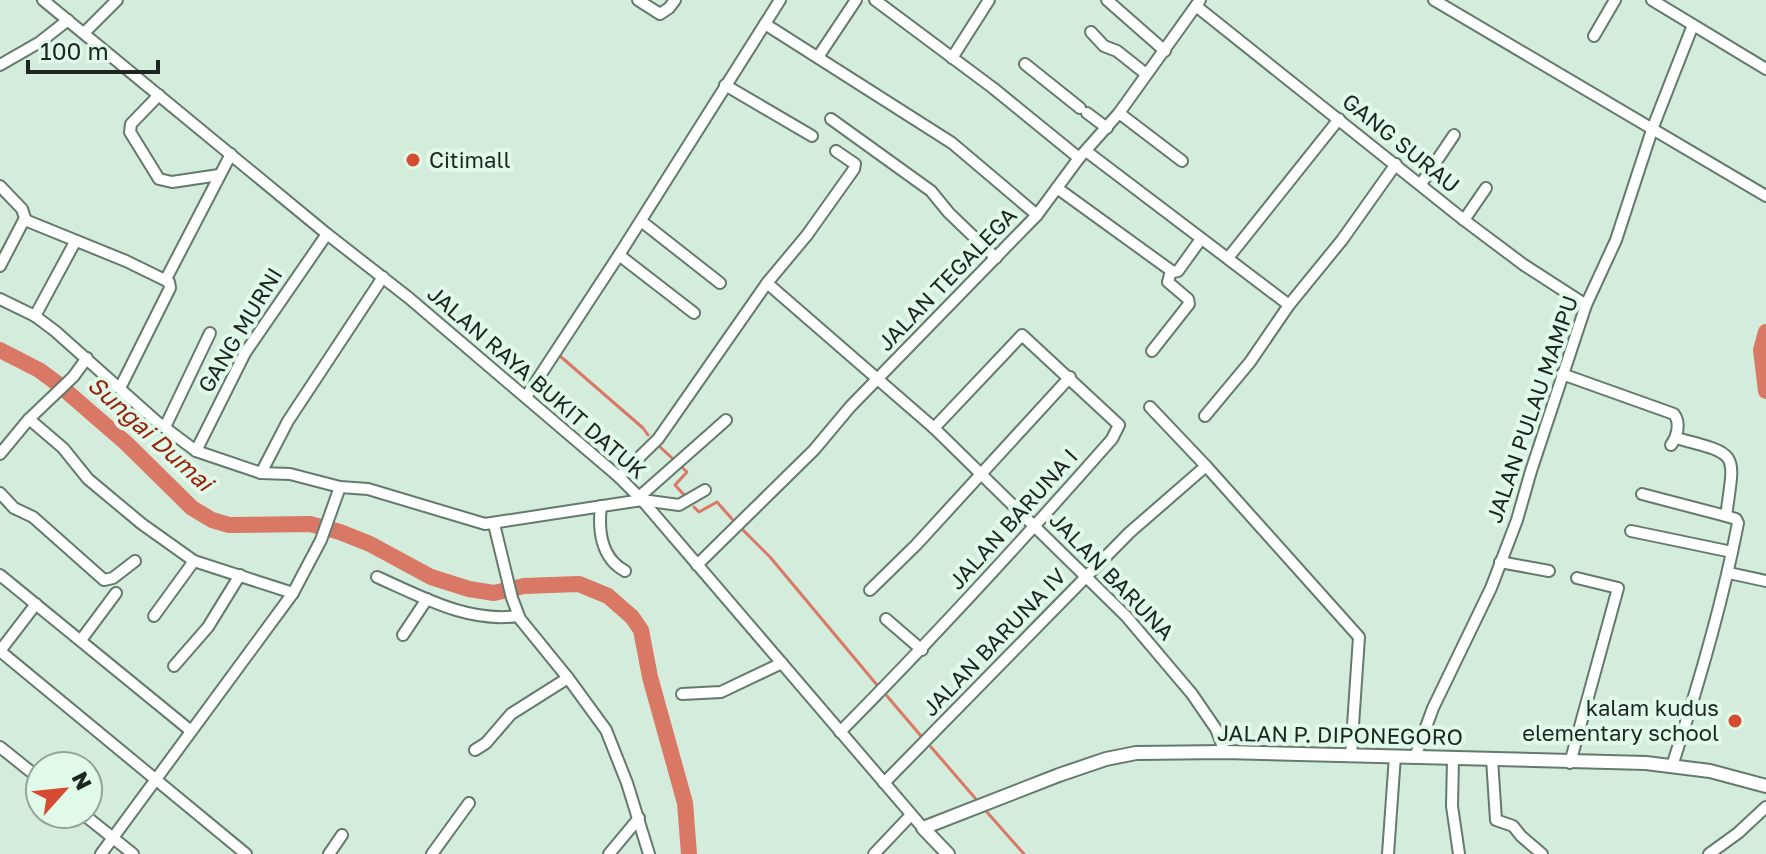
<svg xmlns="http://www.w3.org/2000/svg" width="1766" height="854" viewBox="0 0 1766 854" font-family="'Golos Text',sans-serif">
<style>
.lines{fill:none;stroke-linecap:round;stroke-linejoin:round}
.stream{stroke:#d97865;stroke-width:3}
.river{stroke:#d97865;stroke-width:16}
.minor-casing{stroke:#637a6c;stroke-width:14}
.major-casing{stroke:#637a6c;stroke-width:16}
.minor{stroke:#fff;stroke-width:10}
.major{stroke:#fff;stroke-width:12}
.poi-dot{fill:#d64a31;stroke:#e0f9e9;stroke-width:3}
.labels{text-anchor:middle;stroke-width:8;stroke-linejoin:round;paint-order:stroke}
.street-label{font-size:22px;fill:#1c251f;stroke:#e0f9e9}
.poi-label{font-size:22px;fill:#1c251f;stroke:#e0f9e9;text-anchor:start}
.water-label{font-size:24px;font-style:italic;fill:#98240f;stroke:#e0f9e9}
</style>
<rect width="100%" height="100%" fill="#d3ecdc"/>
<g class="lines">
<g class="stream">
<path d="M560,356L643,428L648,435"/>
<path d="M658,445L687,472L675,485L685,496"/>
<path d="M694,507L699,512L717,502L732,519"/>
<path d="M743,530L770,557L877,685"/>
<path d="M887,696L921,736"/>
<path d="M931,747L975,798"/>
<path d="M986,811L1024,854"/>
</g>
<g class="river">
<path d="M1766,332L1761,350L1766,391"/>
<path d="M0,350L39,370L58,384L126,443L192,508L212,520L229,525L310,524L340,532L370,544L431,577L469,589L494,593L524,586L579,584L608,596L632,617L641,630L650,677L685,803L689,854"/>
</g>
<defs>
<g id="minor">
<path d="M43,0L327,234L409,298L619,477L642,500L923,828"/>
<path d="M638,0L660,14L669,8L675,0"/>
<path d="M875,0L993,88L1079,158"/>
<path d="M1107,0L1165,51"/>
<path d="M1434,0L1766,196"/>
<path d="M1652,0L1766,69"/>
<path d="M1196,6L1464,220L1524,265L1586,305"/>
<path d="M765,24L952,143L1037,215"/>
<path d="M1091,32L1104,46L1117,51L1146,74"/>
<path d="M84,33L117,0"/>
<path d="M1594,36L1615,0"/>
<path d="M818,57L856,0"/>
<path d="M952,58L989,0"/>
<path d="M1025,64L1080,108"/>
<path d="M0,65L40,42L68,20"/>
<path d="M725,85L812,136"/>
<path d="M159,95L131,124L130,132L159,179L172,182L219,175"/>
<path d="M1087,113L1107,128"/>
<path d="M1119,113L1182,161"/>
<path d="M831,119L931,191L949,213L996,258"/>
<path d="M1086,151L1289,305"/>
<path d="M1421,184L1454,135"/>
<path d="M0,186L22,209L25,218L0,266"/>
<path d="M1057,188L1173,272L1178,271L1201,239"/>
<path d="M25,220L126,261L169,282L170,288L120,388"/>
<path d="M1464,220L1486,188"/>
<path d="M641,221L720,283"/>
<path d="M619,255L694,313"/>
<path d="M1228,258L1339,119"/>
<path d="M166,279L231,154"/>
<path d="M767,283L934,428L1126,616L1192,694L1216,729L1225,752"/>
<path d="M0,299L35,316L55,331L156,421L196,451L261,473L290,474L340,487L368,489L485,524L642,500L679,505L705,490"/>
<path d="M35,316L75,242"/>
<path d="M1152,351L1189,304L1188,299L1168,282L1171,271"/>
<path d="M1562,374L1674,414C1681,423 1677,437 1671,445"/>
<path d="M526,397L619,255L780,0"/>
<path d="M1150,407L1206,466L1359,637L1351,755"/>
<path d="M1205,416L1250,362L1289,305L1342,240L1396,164"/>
<path d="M29,419L63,448L88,479L142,524L194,561L293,593"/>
<path d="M165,427L210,333"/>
<path d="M1676,438C1740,455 1735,451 1726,516"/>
<path d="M196,451L245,353L327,234"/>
<path d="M0,454L29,419L73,377L87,358"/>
<path d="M261,473L288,421L383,277"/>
<path d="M619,477L658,439L767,283L807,235L854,169L855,164L836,151"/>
<path d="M0,493L14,508L33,517L104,580L113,578L135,561"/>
<path d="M1642,494L1726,516L1736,519L1738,523C1722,606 1698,687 1672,766"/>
<path d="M639,497L726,420"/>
<path d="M601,506C598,530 601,558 625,571"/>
<path d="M494,524L512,598L520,619L568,678L606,730L627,783L649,854"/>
<path d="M1631,531L1732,552"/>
<path d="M1500,562L1549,571"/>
<path d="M697,565L814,450L850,407L1037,215L1079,158L1119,113L1200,0"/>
<path d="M1729,573L1766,581"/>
<path d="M0,575L191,731"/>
<path d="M377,577C422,597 468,623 518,616"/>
<path d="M870,590L916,545L1070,377"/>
<path d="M154,616L194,561"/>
<path d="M886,619L922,650"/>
<path d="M403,635L427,599"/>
<path d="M81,640L116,593"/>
<path d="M0,651L246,854"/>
<path d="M0,651L36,604"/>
<path d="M174,666L208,627L240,575"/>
<path d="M682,694L721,692L782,663"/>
<path d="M840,732C934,637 1024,539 1112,439L1119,425L1022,335L934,428"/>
<path d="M0,747L40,779"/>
<path d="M475,750L486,743L511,714L568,678"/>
<path d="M1415,757L1433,708L1491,588L1517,520L1531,471L1586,305L1616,240L1653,127L1693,25"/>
<path d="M1453,759L1452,806L1459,854"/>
<path d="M1492,759L1496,820L1513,826L1521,836L1542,854"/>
<path d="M1570,763L1618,588L1577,578"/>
<path d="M884,783L1129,533L1206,466"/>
<path d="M83,814L133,854"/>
<path d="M101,854L293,593L321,540L340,487"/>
<path d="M329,854L342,835"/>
<path d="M432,854L469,803"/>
<path d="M609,854L639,818"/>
<path d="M874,854L911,815"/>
<path d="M1388,854L1395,756"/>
<path d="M1709,854L1738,833L1766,807"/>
</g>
<path id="major" d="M948,854L923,828L1059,775L1106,759L1136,753L1225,752L1646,763L1710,771L1766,786"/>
</defs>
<use href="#minor" class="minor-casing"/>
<use href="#major" class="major-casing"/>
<use href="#minor" class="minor"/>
<use href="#major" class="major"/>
</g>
<g class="poi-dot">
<circle cx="413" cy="160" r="8"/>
<circle cx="1735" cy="721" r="8"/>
</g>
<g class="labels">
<g class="street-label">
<text transform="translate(1401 143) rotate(39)" y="8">GANG SURAU</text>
<text transform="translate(947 279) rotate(-46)" y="8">JALAN TEGALEGA</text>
<text transform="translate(240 330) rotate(-59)" y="8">GANG MURNI</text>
<text transform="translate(537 382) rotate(41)" y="8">JALAN RAYA BUKIT DATUK</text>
<text transform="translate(1532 409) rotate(-71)" y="8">JALAN PULAU MAMPU</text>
<text transform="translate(1013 519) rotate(-48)" y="8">JALAN BARUNA I</text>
<text transform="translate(1112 576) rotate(46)" y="8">JALAN BARUNA</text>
<text transform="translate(994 642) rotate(-46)" y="8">JALAN BARUNA IV</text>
<text transform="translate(1340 735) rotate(1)" y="8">JALAN P. DIPONEGORO</text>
</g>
<g class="poi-label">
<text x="429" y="168">Citimall</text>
<text x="1719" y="716" text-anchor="end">kalam kudus<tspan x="1719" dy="25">elementary school</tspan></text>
</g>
<g class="water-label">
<text transform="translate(150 434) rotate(42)" y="8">Sungai Dumai</text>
</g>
</g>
<g transform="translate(64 790) rotate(63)"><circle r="38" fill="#e0f9e9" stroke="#92a498" stroke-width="2"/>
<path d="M0-6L14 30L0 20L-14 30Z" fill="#d64a31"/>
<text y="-12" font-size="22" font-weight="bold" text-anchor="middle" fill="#1c251f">N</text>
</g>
<path d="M28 60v12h130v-12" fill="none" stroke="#1c251f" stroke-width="4"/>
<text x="40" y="60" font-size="24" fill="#1c251f" stroke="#e0f9e9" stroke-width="6" paint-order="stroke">100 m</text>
</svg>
